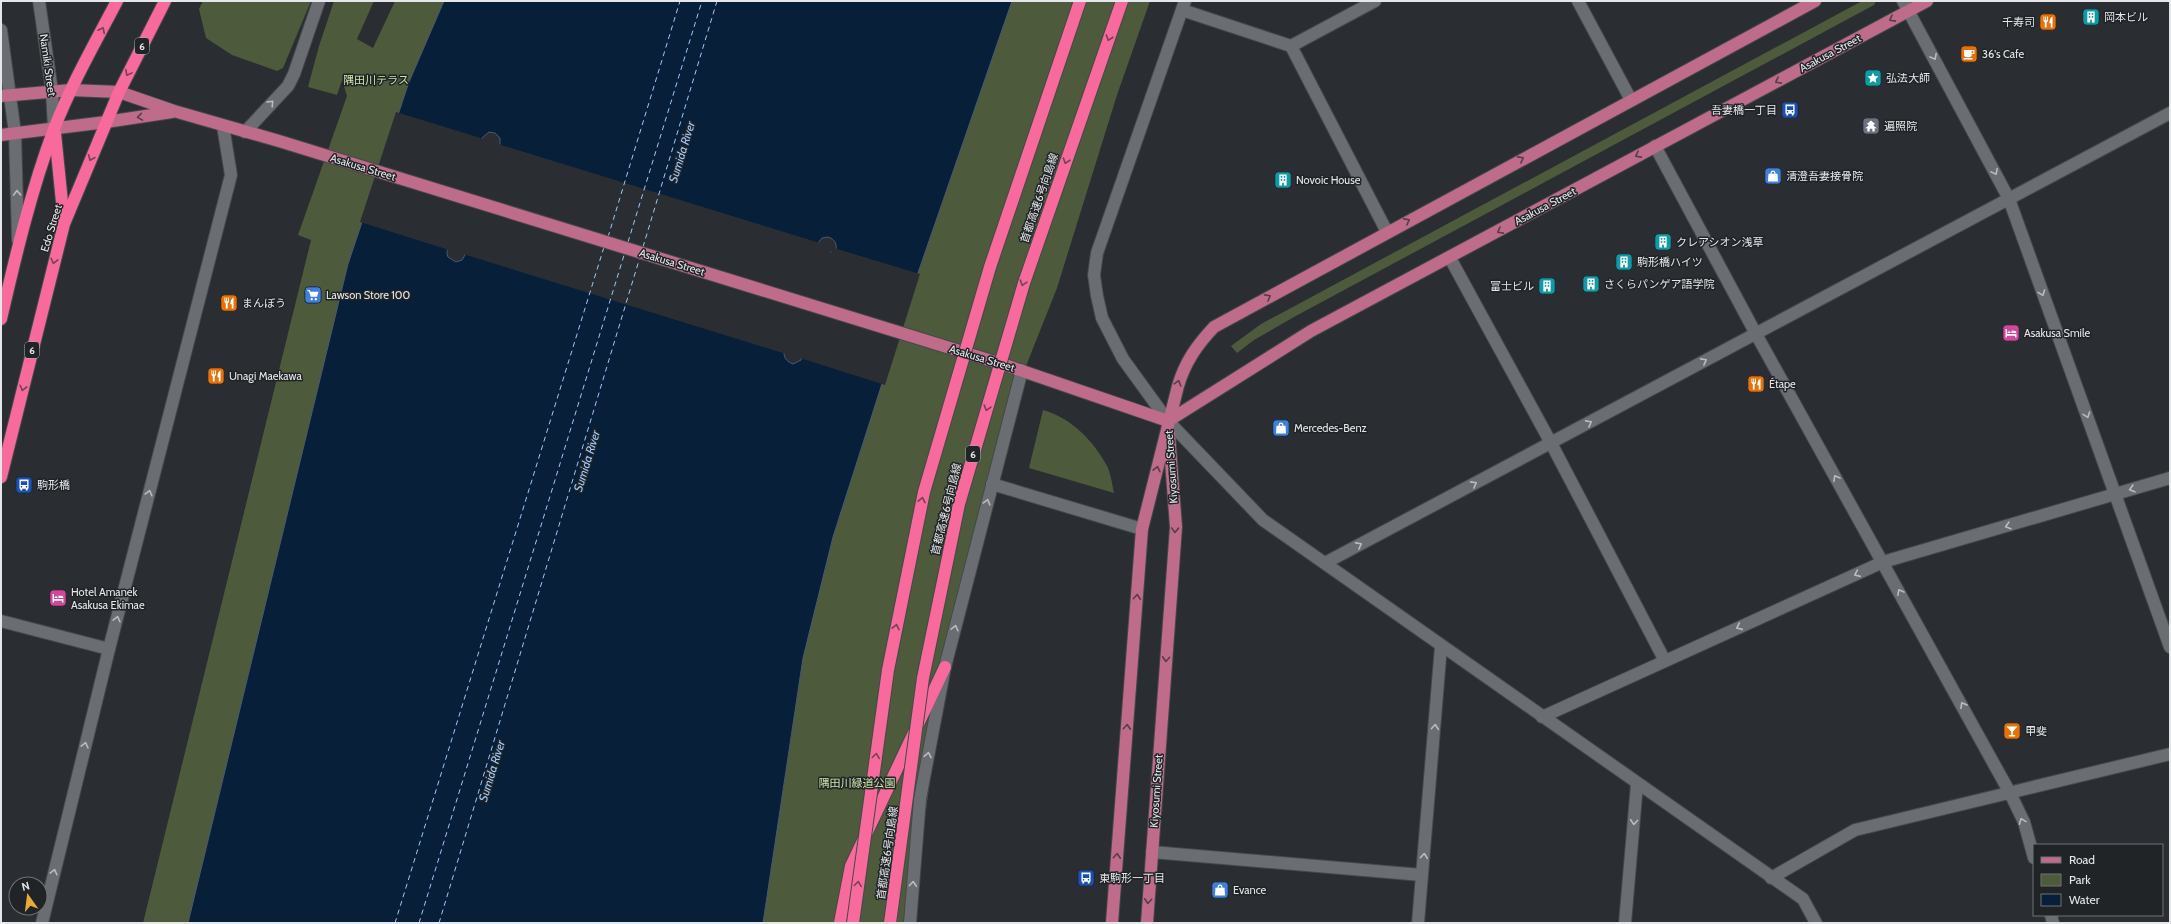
<svg xmlns="http://www.w3.org/2000/svg" width="2171" height="924" viewBox="0 0 2171 924" font-family="Cabin,'Noto Sans JP',sans-serif">
<style>
.green{fill:#4d5a3c}
.water{fill:#071f39;stroke:#4a5b6e;fill-rule:evenodd}
.pier{fill:#2a2d31}
.lines{fill:none;stroke-linecap:round;stroke-linejoin:round}
.ferry{stroke:#9cc9fd;stroke-width:1;stroke-dasharray:5 4;stroke-linecap:butt}
.minor-casing{stroke:#45484b;stroke-width:14}
.major-casing{stroke:#45484b;stroke-width:14}
.highway-casing{stroke:#45484b;stroke-width:14}
.minor{stroke:#6a6d71;stroke-width:12}
.major{stroke:#bf6b8a;stroke-width:12}
.highway{stroke:#f76a9b;stroke-width:12}
.highway-bridge-casing{stroke:#45484b;stroke-width:14;stroke-linecap:butt}
.highway-bridge{stroke:#f76a9b;stroke-width:12}
.oneway{stroke:#583d4a}
.oneway2{stroke:#774055}
.oneway3{stroke:#babcc0}
.labels{text-anchor:middle;stroke-width:3;stroke-linejoin:round;paint-order:stroke}
.shield{fill:#212427;stroke:#aaacb0;stroke-width:1}
.shield-label{font-size:10px;font-weight:bold;fill:#e5e7ea}
.poi-label{font-size:11px;fill:#e5e7ea;stroke:#212427;text-anchor:start}
.street-label{font-size:11px;fill:#e5e7ea;stroke:#212427}
.park-label{font-size:11px;fill:#cce7a8;stroke:#212427}
.water-label{font-size:12px;font-style:italic;fill:#9cc9fd;stroke:#212427}
</style>
<rect width="100%" height="100%" fill="#2a2d31"/>
<g class="green">
<path d="M203,1H311L283,68L277,71L232,55L206,38L199,9Z"/>
<path d="M334,1H374L357,39L373,48L395,1H444L409,82L348,264L188,923H143L311,240L298,235L347,96L342,80L337,95L308,87L319,46Z"/>
<path d="M1012,1H1150L1117,95L1057,288L1001,429L954,609L920,853L913,923H763L803,658L833,537L910,296Z"/>
<path d="M1862,1H1876L1874,5L1294,317L1254,340L1237,353L1231,346L1261,324Z"/>
<path d="M1043,410C1070,417 1094,441 1107,466C1111,474 1112,484 1114,493L1029,468Z"/>
</g>
<path class="water" d="M444,1H1012L910,296L833,537L803,658L763,923H188L348,264L409,82ZM489,132L495,133L500,138V144L497,149H485L482,138ZM828,237C834,239 837,243 836,249L826,256L819,252L818,243L822,238ZM454,243L463,245L465,255L462,260L456,262L448,257C445,250 449,247 454,243ZM792,345L802,350L801,360L793,364C788,362 784,359 784,353Z"/>
<path class="pier" d="M396,112L484,139V143L488,148L496,147L498,144L820,243V249L824,254L831,253L834,248L920,274L885,385L800,358L801,351L795,347H790L786,354L463,254V249L457,245L452,246L449,250L360,222Z"/>
<g class="lines">
<g class="ferry">
<path d="M608,237L680,1"/>
<path d="M628,242L702,1"/>
<path d="M643,247L717,1"/>
<path d="M395,923L604,247"/>
<path d="M419,923L625,252"/>
<path d="M439,923L640,257"/>
</g>
<defs>
<g id="minor">
<path d="M39,1L52,91L54,128"/>
<path d="M1185,1L1097,253L1094,275L1097,296L1102,318L1123,359L1168,421L1263,520L1803,899L1816,923"/>
<path d="M1578,1L1631,100"/>
<path d="M1903,1L2009,199L2170,647"/>
<path d="M1182,10L1291,46L1375,1"/>
<path d="M1,30L15,133L18,240"/>
<path d="M1291,46L1387,232"/>
<path d="M245,132L288,86L294,74L319,1"/>
<path d="M1655,146L1756,334L2010,793L2024,822L2034,858"/>
<path d="M1450,258L1551,443L1665,661"/>
<path d="M992,484L1142,529"/>
<path d="M1325,563L2170,113"/>
<path d="M1,621L109,649"/>
<path d="M1542,717L1883,562L2170,478"/>
<path d="M1152,852L1422,875"/>
<path d="M1771,878L1855,830L2170,754"/>
<path d="M2051,915L2053,923"/>
<path d="M42,923L109,649L231,175L223,126"/>
<path d="M910,923L920,799L945,667L1022,370"/>
<path d="M1418,923L1441,646"/>
<path d="M1625,923L1637,784"/>
</g>
<g id="major">
<path d="M1,96L71,90L119,92L174,111L279,141L1005,365L1168,421"/>
<path d="M1,135L106,122L172,112"/>
<path d="M1168,421L1311,331L1927,1"/>
<path d="M1112,923L1142,529L1178,386C1185,362 1197,345 1214,327L1815,1"/>
<path d="M1147,923L1176,527L1169,434"/>
</g>
<g id="highway">
<path d="M55,133L64,222"/>
<path d="M1,319C16,254 31,191 54,129C71,85 95,43 117,1"/>
<path d="M1,477L64,224L119,92L165,1"/>
<path d="M840,923L851,866L945,667"/>
</g>
</defs>
<use href="#minor" class="minor-casing"/>
<use href="#major" class="major-casing"/>
<use href="#highway" class="highway-casing"/>
<use href="#minor" class="minor"/>
<use href="#major" class="major"/>
<use href="#highway" class="highway"/>
<defs>
<g id="highway-bridge">
<path d="M853,923L888,670L924,492L990,267L1080,1"/>
<path d="M890,923L923,678L959,504L1024,283L1122,1"/>
</g>
</defs>
<use href="#highway-bridge" class="highway-bridge-casing"/>
<use href="#highway-bridge" class="highway-bridge"/>
</g>
<defs><path id="oneway-chevron" d="M-2-3.5L2.5 0L-2 3.5" fill="none" stroke-width="1.6" stroke-linecap="round" stroke-linejoin="round"/></defs>
<g class="oneway">
<use href="#oneway-chevron" transform="translate(1892 19) rotate(152)"/>
<use href="#oneway-chevron" transform="translate(1778 81) rotate(152)"/>
<use href="#oneway-chevron" transform="translate(140 117) rotate(171)"/>
<use href="#oneway-chevron" transform="translate(1638 155) rotate(152)"/>
<use href="#oneway-chevron" transform="translate(1521 159) rotate(-28)"/>
<use href="#oneway-chevron" transform="translate(1407 221) rotate(-28)"/>
<use href="#oneway-chevron" transform="translate(1500 231) rotate(152)"/>
<use href="#oneway-chevron" transform="translate(1268 297) rotate(-29)"/>
<use href="#oneway-chevron" transform="translate(1178 383) rotate(-73)"/>
<use href="#oneway-chevron" transform="translate(1157 469) rotate(-77)"/>
<use href="#oneway-chevron" transform="translate(1175 530) rotate(92)"/>
<use href="#oneway-chevron" transform="translate(1137 597) rotate(-86)"/>
<use href="#oneway-chevron" transform="translate(1166 659) rotate(94)"/>
<use href="#oneway-chevron" transform="translate(1127 727) rotate(-86)"/>
<use href="#oneway-chevron" transform="translate(1117 856) rotate(-86)"/>
<use href="#oneway-chevron" transform="translate(1148 901) rotate(94)"/>
</g>
<g class="oneway2">
<use href="#oneway-chevron" transform="translate(102 30) rotate(-63)"/>
<use href="#oneway-chevron" transform="translate(1109 38) rotate(109)"/>
<use href="#oneway-chevron" transform="translate(128 73) rotate(118)"/>
<use href="#oneway-chevron" transform="translate(91 158) rotate(113)"/>
<use href="#oneway-chevron" transform="translate(1066 161) rotate(109)"/>
<use href="#oneway-chevron" transform="translate(54 261) rotate(104)"/>
<use href="#oneway-chevron" transform="translate(1023 283) rotate(108)"/>
<use href="#oneway-chevron" transform="translate(23 388) rotate(104)"/>
<use href="#oneway-chevron" transform="translate(987 408) rotate(106)"/>
<use href="#oneway-chevron" transform="translate(922 500) rotate(-78)"/>
<use href="#oneway-chevron" transform="translate(896 627) rotate(-78)"/>
<use href="#oneway-chevron" transform="translate(876 756) rotate(-82)"/>
<use href="#oneway-chevron" transform="translate(858 884) rotate(-82)"/>
</g>
<g class="oneway3">
<use href="#oneway-chevron" transform="translate(1934 57) rotate(62)"/>
<use href="#oneway-chevron" transform="translate(271 103) rotate(-47)"/>
<use href="#oneway-chevron" transform="translate(1995 172) rotate(62)"/>
<use href="#oneway-chevron" transform="translate(17 193) rotate(-92)"/>
<use href="#oneway-chevron" transform="translate(2042 293) rotate(70)"/>
<use href="#oneway-chevron" transform="translate(1704 361) rotate(-28)"/>
<use href="#oneway-chevron" transform="translate(2087 415) rotate(70)"/>
<use href="#oneway-chevron" transform="translate(1589 423) rotate(-28)"/>
<use href="#oneway-chevron" transform="translate(1836 478) rotate(-119)"/>
<use href="#oneway-chevron" transform="translate(1474 484) rotate(-28)"/>
<use href="#oneway-chevron" transform="translate(2132 489) rotate(164)"/>
<use href="#oneway-chevron" transform="translate(149 493) rotate(-76)"/>
<use href="#oneway-chevron" transform="translate(987 502) rotate(-75)"/>
<use href="#oneway-chevron" transform="translate(2008 526) rotate(164)"/>
<use href="#oneway-chevron" transform="translate(1359 545) rotate(-28)"/>
<use href="#oneway-chevron" transform="translate(1857 574) rotate(156)"/>
<use href="#oneway-chevron" transform="translate(1900 592) rotate(-119)"/>
<use href="#oneway-chevron" transform="translate(117 619) rotate(-76)"/>
<use href="#oneway-chevron" transform="translate(1739 627) rotate(156)"/>
<use href="#oneway-chevron" transform="translate(955 628) rotate(-76)"/>
<use href="#oneway-chevron" transform="translate(1963 705) rotate(-119)"/>
<use href="#oneway-chevron" transform="translate(1435 727) rotate(-85)"/>
<use href="#oneway-chevron" transform="translate(85 745) rotate(-76)"/>
<use href="#oneway-chevron" transform="translate(928 755) rotate(-79)"/>
<use href="#oneway-chevron" transform="translate(2022 821) rotate(-111)"/>
<use href="#oneway-chevron" transform="translate(1634 822) rotate(94)"/>
<use href="#oneway-chevron" transform="translate(1424 856) rotate(-85)"/>
<use href="#oneway-chevron" transform="translate(54 872) rotate(-76)"/>
<use href="#oneway-chevron" transform="translate(913 884) rotate(-85)"/>
</g>
<defs>
<symbol id="building-square" viewBox="-11 -11 22 22"><rect x="-9" y="-9" width="18" height="18" rx="4" fill="#0f9aa8" stroke="#212427"/><path d="M-4-6H4V6H1V3H-1V6H-4ZM-2.5-4.3h1.7v1.8h-1.7ZM.8-4.3h1.7v1.8H.8ZM-2.5-1h1.7V.8h-1.7ZM.8-1h1.7V.8H.8Z" fill="#fff"/></symbol>
<symbol id="restaurant-square" viewBox="-11 -11 22 22"><rect x="-9" y="-9" width="18" height="18" rx="4" fill="#e8710a" stroke="#212427"/><path d="M-5-6h1v4h1v-4h1v4h1v-4h1v5L-1.5 .5V6h-2V.5L-5-1ZM5-6V6H3V1.5H1.5Q1.5-4 5-6Z" fill="#fff"/></symbol>
<symbol id="cafe-square" viewBox="-11 -11 22 22"><rect x="-9" y="-9" width="18" height="18" rx="4" fill="#e8710a" stroke="#212427"/><path d="M-5.5-4.5H6V0H3Q3 3.5 0 3.5H-2.5Q-5.5 3.5-5.5 0ZM3-3.2v2h1.7v-2ZM-6 4.5H4V6H-6Z" fill="#fff"/></symbol>
<symbol id="sight-square" viewBox="-11 -11 22 22"><rect x="-9" y="-9" width="18" height="18" rx="4" fill="#0f9aa8" stroke="#212427"/><path d="M0-6L1.8-2.2L6-1.7L2.9 1.2L3.7 5.4L0 3.3L-3.7 5.4L-2.9 1.2L-6-1.7L-1.8-2.2Z" fill="#fff"/></symbol>
<symbol id="bus-square" viewBox="-11 -11 22 22"><rect x="-9" y="-9" width="18" height="18" rx="4" fill="#1a4fb4" stroke="#212427"/><path d="M-5-6H5V4H4V6H2V4H-2V6H-4V4H-5ZM-3.5-4V0h7V-4ZM-3.5 1.2v1.5H-2V1.2ZM2 1.2v1.5H3.5V1.2Z" fill="#fff"/></symbol>
<symbol id="temple-square" viewBox="-11 -11 22 22"><rect x="-9" y="-9" width="18" height="18" rx="4" fill="#6b7280" stroke="#212427"/><path d="M0-6L5-2H3V0L6.5 2.5H4V6H1.5V3h-3V6H-4V2.5H-6.5L-3 0V-2H-5Z" fill="#fff"/></symbol>
<symbol id="shop-square" viewBox="-11 -11 22 22"><rect x="-9" y="-9" width="18" height="18" rx="4" fill="#3f7fe0" stroke="#212427"/><path d="M-5-2.5h2.3a2.7 3.5 0 0 1 5.4 0H5L5.5 6h-11ZM-1.5-2.5h3a1.5 2.3 0 0 0-3 0Z" fill="#fff"/></symbol>
<symbol id="supermarket-square" viewBox="-11 -11 22 22"><rect x="-9" y="-9" width="18" height="18" rx="4" fill="#3f7fe0" stroke="#212427"/><path d="M-6-5.5h2.5l.6 2H6L4.5 2H-2.5L-4.4-4H-6ZM-1.5 3.2a1.3 1.3 0 1 0 .1 0ZM3 3.2a1.3 1.3 0 1 0 .1 0Z" fill="#fff"/></symbol>
<symbol id="hotel-square" viewBox="-11 -11 22 22"><rect x="-9" y="-9" width="18" height="18" rx="4" fill="#d1479c" stroke="#212427"/><path d="M-6-4.5h1.5V1H6V5H4.5V3h-9V5H-6ZM-4 0a1.8 1.8 0 1 1 3.6 0ZM.5 0V-2.5h3Q6-2.5 6 0Z" fill="#fff"/></symbol>
<symbol id="bar-square" viewBox="-11 -11 22 22"><rect x="-9" y="-9" width="18" height="18" rx="4" fill="#e8710a" stroke="#212427"/><path d="M-6-5H6L.8 .8V4.5H3.5V6h-7V4.5H-.8V.8Z" fill="#fff"/></symbol>
</defs>
<g fill-rule="evenodd">
<use href="#building-square" x="2081" y="7" width="20" height="20"/>
<use href="#restaurant-square" x="2038" y="12" width="20" height="20"/>
<use href="#cafe-square" x="1959" y="44" width="20" height="20"/>
<use href="#sight-square" x="1863" y="68" width="20" height="20"/>
<use href="#bus-square" x="1780" y="100" width="20" height="20"/>
<use href="#temple-square" x="1861" y="116" width="20" height="20"/>
<use href="#shop-square" x="1763" y="166" width="20" height="20"/>
<use href="#building-square" x="1273" y="170" width="20" height="20"/>
<use href="#building-square" x="1653" y="232" width="20" height="20"/>
<use href="#building-square" x="1614" y="252" width="20" height="20"/>
<use href="#building-square" x="1581" y="274" width="20" height="20"/>
<use href="#building-square" x="1537" y="276" width="20" height="20"/>
<use href="#supermarket-square" x="303" y="285" width="20" height="20"/>
<use href="#restaurant-square" x="219" y="293" width="20" height="20"/>
<use href="#hotel-square" x="2001" y="323" width="20" height="20"/>
<use href="#restaurant-square" x="206" y="366" width="20" height="20"/>
<use href="#restaurant-square" x="1746" y="374" width="20" height="20"/>
<use href="#shop-square" x="1271" y="418" width="20" height="20"/>
<use href="#bus-square" x="14" y="475" width="20" height="20"/>
<use href="#hotel-square" x="48" y="588" width="20" height="20"/>
<use href="#bar-square" x="2002" y="721" width="20" height="20"/>
<use href="#bus-square" x="1076" y="868" width="20" height="20"/>
<use href="#shop-square" x="1210" y="880" width="20" height="20"/>
</g>
<g class="labels">
<g class="shield">
<rect x="135" y="38" width="14" height="16" rx="3"/>
<rect x="25" y="342" width="14" height="16" rx="3"/>
<rect x="966" y="446" width="14" height="16" rx="3"/>
</g>
<g class="shield-label">
<text x="142" y="50">6</text>
<text x="32" y="354">6</text>
<text x="973" y="458">6</text>
</g>
<g class="poi-label">
<text x="2104" y="21">岡本ビル</text>
<text x="2035" y="26" text-anchor="end">千寿司</text>
<text x="1982" y="58">36's Cafe</text>
<text x="1886" y="82">弘法大師</text>
<text x="1777" y="114" text-anchor="end">吾妻橋一丁目</text>
<text x="1884" y="130">遍照院</text>
<text x="1786" y="180">清澄吾妻接骨院</text>
<text x="1296" y="184">Novoic House</text>
<text x="1676" y="246">クレアシオン浅草</text>
<text x="1637" y="266">駒形橋ハイツ</text>
<text x="1604" y="288">さくらパンゲア語学院</text>
<text x="1534" y="290" text-anchor="end">富士ビル</text>
<text x="326" y="299">Lawson Store 100</text>
<text x="242" y="307">まんぼう</text>
<text x="2024" y="337">Asakusa Smile</text>
<text x="229" y="380">Unagi Maekawa</text>
<text x="1769" y="388">Étape</text>
<text x="1294" y="432">Mercedes-Benz</text>
<text x="37" y="489">駒形橋</text>
<text x="71" y="596">Hotel Amanek<tspan x="71" dy="13">Asakusa Ekimae</tspan></text>
<text x="2025" y="735">甲斐</text>
<text x="1099" y="882">東駒形一丁目</text>
<text x="1233" y="894">Evance</text>
</g>
<g class="street-label">
<text transform="translate(1830 53) rotate(-28)" y="4">Asakusa Street</text>
<text transform="translate(48 65) rotate(82)" y="4">Namiki Street</text>
<text transform="translate(363 167) rotate(17)" y="4">Asakusa Street</text>
<text transform="translate(1039 198) rotate(-71)" y="4">首都高速6号向島線</text>
<text transform="translate(1545 206) rotate(-28)" y="4">Asakusa Street</text>
<text transform="translate(51 228) rotate(-73)" y="4">Edo Street</text>
<text transform="translate(672 262) rotate(17)" y="4">Asakusa Street</text>
<text transform="translate(982 358) rotate(17)" y="4">Asakusa Street</text>
<text transform="translate(1171 467) rotate(-94)" y="4">Kiyosumi Street</text>
<text transform="translate(946 509) rotate(-76)" y="4">首都高速6号向島線</text>
<text transform="translate(1156 791) rotate(-86)" y="4">Kiyosumi Street</text>
<text transform="translate(887 853) rotate(-82)" y="4">首都高速6号向島線</text>
</g>
<g class="park-label">
<text x="376" y="84">隅田川テラス</text>
<text x="857" y="787">隅田川緑道公園</text>
</g>
<g class="water-label">
<text transform="translate(682 152) rotate(-73)" y="4">Sumida River</text>
<text transform="translate(587 461) rotate(-73)" y="4">Sumida River</text>
<text transform="translate(492 771) rotate(-73)" y="4">Sumida River</text>
</g>
</g>
<rect width="2171" height="924" fill="none" stroke="#e5e7ea" stroke-width="4"/>
<rect x="2033" y="844" width="130" height="72" fill="#212427" stroke="#6f7275"/>
<rect x="2041" y="857" width="20" height="6" fill="#bf6b8a" stroke="#6f7275"/>
<text x="2069" y="864" font-size="12" fill="#e5e7ea">Road</text>
<rect x="2041" y="874" width="20" height="12" fill="#4d5a3c" stroke="#6f7275"/>
<text x="2069" y="884" font-size="12" fill="#e5e7ea">Park</text>
<rect x="2041" y="894" width="20" height="12" fill="#071f39" stroke="#6f7275"/>
<text x="2069" y="904" font-size="12" fill="#e5e7ea">Water</text>
<g transform="translate(28 896) rotate(346)"><circle r="19" fill="#212427" stroke="#6f7275"/>
<path d="M0-3L7 15L0 10L-7 15Z" fill="#e9ab38"/>
<text y="-6" font-size="11" font-weight="bold" text-anchor="middle" fill="#e5e7ea">N</text>
</g>
</svg>
